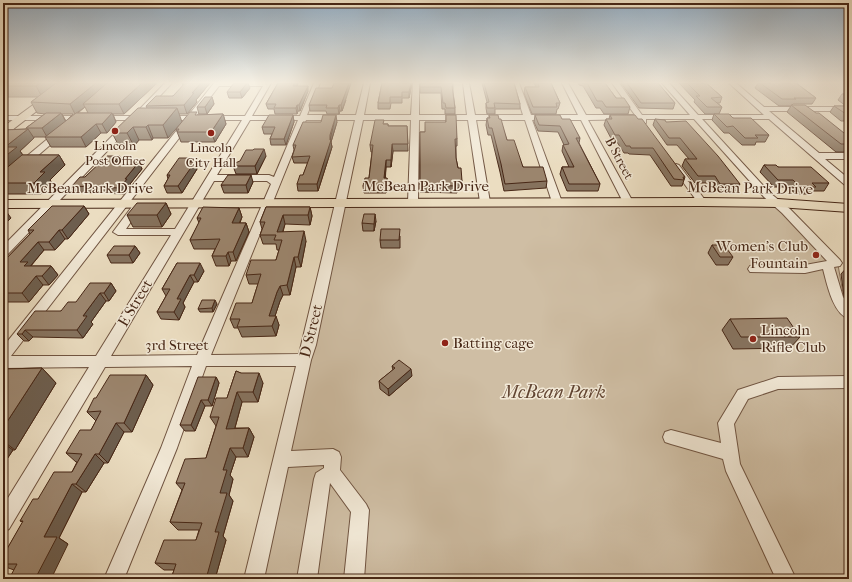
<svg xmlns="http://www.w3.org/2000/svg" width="852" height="582" viewBox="0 0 852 582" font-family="'IM FELL French Canon',serif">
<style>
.green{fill:#cfbea4;stroke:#8b725d}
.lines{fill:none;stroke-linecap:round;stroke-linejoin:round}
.minor-casing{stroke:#705441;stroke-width:2}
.major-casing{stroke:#472716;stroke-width:2}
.minor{fill:#f2e9d7;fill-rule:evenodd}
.major{fill:#ebddc1;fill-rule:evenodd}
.rail{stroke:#472716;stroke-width:2;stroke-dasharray:4.5 4.5;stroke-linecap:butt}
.wall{fill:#86735f;stroke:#472716;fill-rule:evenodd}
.shaded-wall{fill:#6d5e4e;stroke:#472716}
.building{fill:#9c866f;stroke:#472716}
.poi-dot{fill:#8f2418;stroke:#f2e9d7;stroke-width:1.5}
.labels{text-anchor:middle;stroke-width:3;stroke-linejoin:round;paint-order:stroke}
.far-poi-label{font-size:13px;fill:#472716;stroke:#f2e9d7}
.far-street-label{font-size:13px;fill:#472716;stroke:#f2e9d7}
.street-label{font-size:15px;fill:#472716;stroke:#f2e9d7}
.poi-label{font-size:15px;fill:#472716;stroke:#f2e9d7;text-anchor:start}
.near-park-label{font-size:18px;font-style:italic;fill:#624532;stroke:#f2e9d7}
</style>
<rect width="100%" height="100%" fill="#ebddc1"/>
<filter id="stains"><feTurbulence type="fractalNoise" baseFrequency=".005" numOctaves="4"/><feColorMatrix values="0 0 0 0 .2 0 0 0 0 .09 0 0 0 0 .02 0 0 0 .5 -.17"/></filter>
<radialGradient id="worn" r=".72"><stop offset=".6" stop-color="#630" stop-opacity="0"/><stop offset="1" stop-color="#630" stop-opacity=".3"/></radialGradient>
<path class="green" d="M342,205L780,206L838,265L844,299L849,305V579H259Z"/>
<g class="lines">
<defs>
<g id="minor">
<path d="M165,83H172L141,116H147V120H137L7,255L3,256V246L128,120H3V116H133Z"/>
<path d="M214,83H271L252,116H300L314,83H320L307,115H356L364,83H370L364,115H411L413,83H419V115H467L463,83H469L475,115H523L513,83H519L531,115H578L562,83H568L586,115H635L612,83H619L642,115H690L662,83H669L698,115H764L729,83H736L764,107H849V111H769L819,153H849V159H825L849,179V187L846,186L769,119H702L770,193L790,209L840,260L842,263L840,266L834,267L843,297L849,305V319C833,314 827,284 823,269L805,273L750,272L748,269L750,266L754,265H805L827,261L782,213L764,197L694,119H646V123H643L638,119L588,120L633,202L628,205L623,202L581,120H532L562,202L557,205L552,202L525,120H476L490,202L485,205L480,202L468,120H419L418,202L413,205L408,202L411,120H363L316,345L311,360L291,451L333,449L339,452L341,457L340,470L366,504L369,510L364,579H344L351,512L330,483L317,579H297L314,479L316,473L324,468V465L288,467L264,579H244L296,366H206L177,448L124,579H104L161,448L192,366L105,367L9,529L3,532V506L89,367L3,368V347L185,120H164L160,118L161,116H188ZM219,86H263L245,116H196ZM193,120H242L175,229H126L142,206L137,203L134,204L113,232L118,235H171L96,356H11ZM250,120H298L274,177L269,175H217ZM306,120H355L299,354L211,355ZM214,181H267L271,184L197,355L111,356Z"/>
<path d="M57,131H63L64,133L6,183L3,184V176Z"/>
<path d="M676,164L679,165L705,200L707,202L705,204H699L672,167Z"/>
<path d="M849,376V388L778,389L748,399L734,424L740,464L796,579H776L726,471L723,459L671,444L665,442L663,437L665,432L671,430L721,443L718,423L738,390L778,377Z"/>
</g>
<g id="major">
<path d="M63,83H73L7,134L3,135V127Z"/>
<path d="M702,198L778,199L849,204V212L778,207L702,206L3,208V200Z"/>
</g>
</defs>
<use href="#minor" class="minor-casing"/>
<use href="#major" class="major-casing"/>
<use href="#minor" class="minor"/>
<use href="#major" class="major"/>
<path class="rail" d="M3,94L19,83"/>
</g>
<g class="wall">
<path d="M6,83H157L124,114H113L116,122L107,133H101L86,147H51L45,137H34V138L20,151L23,155H59L65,165L50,180L52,183L41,194H3V130L26,129V128L45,114L37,113L31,102L38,97H7L3,90V85ZM85,107L88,113H78ZM62,114H73L66,121Z"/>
<path d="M182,83H210L196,100L197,102L187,114H179L168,138H153L152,140H139L134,146H119L112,133L147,108L146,106L173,96L183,86Z"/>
<path d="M278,83H298L297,86L308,91L300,111H298L297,114H275L274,109H268L266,104Z"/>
<path d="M382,83H412L409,98H402V103H391L390,109H378V103Z"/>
<path d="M420,83L453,86V92L455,108V114H445V109H442L441,93H420Z"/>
<path d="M482,83H514L520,104V109H495V114H487L486,108V103L487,102Z"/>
<path d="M534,83H551L560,103L558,109H557L556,114H532L524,93L525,87H536Z"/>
<path d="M578,83H605L616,98L630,107L628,114H604L600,108H596L583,86L579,85Z"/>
<path d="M621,83H658L675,103L673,109L639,108Z"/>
<path d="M679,83H706L722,97L720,103H717L722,107L719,114H705L694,102L695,100Z"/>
<path d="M758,83H796L816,98L812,104H793L792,105L849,137V152H836L787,112L791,106H779L755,88Z"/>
<path d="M250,88L242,98H229L227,92Z"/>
<path d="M842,94H849V106H846L838,100Z"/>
<path d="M212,97L214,104L207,114H199L197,107Z"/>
<path d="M346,100L342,111H340L339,114H327L326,111H310L309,105Z"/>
<path d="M834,106H849V121H841L830,112Z"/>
<path d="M223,114L226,124L215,142H181L176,129L198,115Z"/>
<path d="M714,114L733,118L769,135L765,142H756L755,145H742L729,133H724L712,120Z"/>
<path d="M293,115L294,122L286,145H271L270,139L272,134H264L262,127Z"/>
<path d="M446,115L457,139V146H456V158L458,168L462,181V188H457V193L420,192V132H425L446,122Z"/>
<path d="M489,115L499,119L507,140L523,167L547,181L546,188L504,191L500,172L491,135H488L486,125L487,118H489Z"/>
<path d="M535,115L562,119L580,138L579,143L600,184L598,191H567L560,174L562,167H569L562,151L563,145H564L558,132L538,131L534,122Z"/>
<path d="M610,115L638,119L685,177L682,186H671L650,155L629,154L628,153H624L617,142H613L604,125L606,119H609Z"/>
<path d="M655,119L666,122L740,184L736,191L717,190L711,183H695L682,166L685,159H689L677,145H667L653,125Z"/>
<path d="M337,122L331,142L332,147L318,191H298L297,184L303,175L308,163H294L292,157L294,150L293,145Z"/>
<path d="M384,124H388V126H407L408,151H393L391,167H386L385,178L387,185L386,193H364L363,186L369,178L372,152H371L370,145Z"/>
<path d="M849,155V164L845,160Z"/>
<path d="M120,156L123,162H139L142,169L130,184L131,185L124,194L76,192L72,186Z"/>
<path d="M266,156L257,174H236L233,166Z"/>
<path d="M193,158L197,169L182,193H167L164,186L168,179L167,175Z"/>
<path d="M764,165L778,167L829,183L824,191H813L811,194H795L789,187H774L760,172Z"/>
<path d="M253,182L248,193H224L221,185Z"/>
<path d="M166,203L171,214L162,227H133L127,215Z"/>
<path d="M84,206L89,214L68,239H65L55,250H44L31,266H51L58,275L49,285H43L29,302H3V262L30,234L28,230Z"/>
<path d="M266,207H310L312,216L310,225L285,224L283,232L306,241L301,267H296L290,295H283L280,301L275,316L279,325L276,336L242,337L238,328H234L230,319L252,303L258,284H249L246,275L276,260L279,250H277L276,244H263L260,235L262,229L260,222Z"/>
<path d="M239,208L242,217L240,223H246L249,232L236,261H231L229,266H216L212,256L215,249H194L190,240L199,223L197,218Z"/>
<path d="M376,221L374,231H363L362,223Z"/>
<path d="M400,236V248H381L380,240Z"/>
<path d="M712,245L733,257L728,265H716L708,253Z"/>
<path d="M135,246L140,253L133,263H111L107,255Z"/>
<path d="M177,263L204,271L198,282H194L183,303L185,307L179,320L161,319L157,312L166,296L162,289Z"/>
<path d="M849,265V302L844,296L841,274Z"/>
<path d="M111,283L116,291L109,301H106L91,322L93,324L83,338L33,337L29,341H24L17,334L61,311Z"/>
<path d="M217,304L213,312H200L198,309Z"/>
<path d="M730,319L800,337L790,348L733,349L722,330Z"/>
<path d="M392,366L412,376L389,396L380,389L379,381L393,370Z"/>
<path d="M42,368L56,383L15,450H13L3,465V369Z"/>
<path d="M236,371L263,383L258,402H242L235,428H249L254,437L248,457H236L230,475L233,479L229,495L233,501L223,536L226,540L215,579H171L174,570H164L155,563L196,540L199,530H178L170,522L182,490L176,483L206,458L216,426L210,417L227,398Z"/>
<path d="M146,375L153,385L132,432H124L108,463H104L86,492H82L59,538L68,544L14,570L3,566V556L23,522L20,521L38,499L72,472L77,462H76L66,453L91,430L96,421L87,412L96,398Z"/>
<path d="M216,377L219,383L212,406H205L195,431H185L180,425Z"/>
</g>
<g class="shaded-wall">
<path d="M40,83H60L42,97L36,86Z"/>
<path d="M96,83H113L83,104L85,107L75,114L70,104Z"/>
<path d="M142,83H157L124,114L119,104Z"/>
<path d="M201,83H210L196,100L197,102L187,114L184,105L192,93Z"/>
<path d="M247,83H248L250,88L242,98L240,92Z"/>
<path d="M294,83H298L294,91L293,86Z"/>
<path d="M349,83H351L342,111L341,105Z"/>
<path d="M411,83H412L409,98V92Z"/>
<path d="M308,86V91L300,111L299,105Z"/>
<path d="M212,97L214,104L207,114L205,107Z"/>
<path d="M297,105L298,111L297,114L296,108Z"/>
<path d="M339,105L340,111L339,114L338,108Z"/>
<path d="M177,108L182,122L168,138L163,125Z"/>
<path d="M61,113L66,122L47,137L42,128Z"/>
<path d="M112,113L116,122L107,133L102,124Z"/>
<path d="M223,114L226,124L215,142L211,132Z"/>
<path d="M293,115L294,122L286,145L284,139Z"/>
<path d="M336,115L337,122L331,142L332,147L318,191L317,184L330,140Z"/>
<path d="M96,124L101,133L86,147L81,137Z"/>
<path d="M148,125L153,138L152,140L146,127Z"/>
<path d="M133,127L139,140L134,146L127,133Z"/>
<path d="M28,129L34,138L20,151L24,157L3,174V158L5,147Z"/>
<path d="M392,144L393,151L391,167V160Z"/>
<path d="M264,149L266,156L257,174L255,166Z"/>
<path d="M59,155L65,165L50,180L52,183L41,194L34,183L40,172Z"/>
<path d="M120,156L123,162H114Z"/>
<path d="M193,158L197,169L182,193L178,186L190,162Z"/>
<path d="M386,160V167L385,185L384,178Z"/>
<path d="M139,162L142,169L130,184L131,185L124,194L120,188L125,179Z"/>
<path d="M251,175L253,182L248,193L246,185Z"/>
<path d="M387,178V185L386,193V186Z"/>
<path d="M166,203L171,214L162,227L157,215Z"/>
<path d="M84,206L89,214L68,239L62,230Z"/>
<path d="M310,207L312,216L310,225L308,215Z"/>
<path d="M239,208L242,217L235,232L232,223Z"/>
<path d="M6,211L11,218L3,226V213Z"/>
<path d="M375,214L376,221L374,231V224Z"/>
<path d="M283,215L285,224L280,240L277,232Z"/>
<path d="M246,223L249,232L236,261L233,252Z"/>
<path d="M59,230L65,239L55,250L49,242Z"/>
<path d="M304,231L306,241L301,267L298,257Z"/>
<path d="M38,242L44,250L27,270L20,262Z"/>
<path d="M135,246L140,253L133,263L129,255Z"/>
<path d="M228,252L231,261L229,266L226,256Z"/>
<path d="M294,257L296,267L290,295L287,285Z"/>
<path d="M200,263L204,271L198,282L194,275Z"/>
<path d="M51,266L58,275L49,285L42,276Z"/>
<path d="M190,275L194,282L183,303L185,307L179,320L174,312L177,299Z"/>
<path d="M36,276L43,285L29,302L22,293Z"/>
<path d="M111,283L116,291L109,301L104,293Z"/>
<path d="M280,286L283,295L280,301L272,325L269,316L277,292Z"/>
<path d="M100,293L106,301L91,322L93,324L83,338L77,330L83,316Z"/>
<path d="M215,300L217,304L213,312L212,308Z"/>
<path d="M276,316L279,325L276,336L272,326Z"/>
<path d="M25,330L33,337L29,341L22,334Z"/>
<path d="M42,368L56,383L15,450L3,441V428Z"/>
<path d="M411,369L412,376L389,396L388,389Z"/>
<path d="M259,373L263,383L258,402L253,392Z"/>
<path d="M146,375L153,385L132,432L124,423Z"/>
<path d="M216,377L219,383L212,406L208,400Z"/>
<path d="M237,392L242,402L232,438L226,429Z"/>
<path d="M201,400L205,406L195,431L191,425Z"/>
<path d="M116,423L124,432L108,463L99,454Z"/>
<path d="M249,428L254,437L248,457L243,448Z"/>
<path d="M3,443L13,450L3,465Z"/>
<path d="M230,448L236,457L230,475L233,479L229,495L233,501L223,536L226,540L215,579H206L215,532L223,470Z"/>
<path d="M95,454L104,463L86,492L76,484Z"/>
<path d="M72,484L82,492L59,538L68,544L51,579H35L44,537Z"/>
</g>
<g class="building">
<path d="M6,83H40L36,86H3V85Z"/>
<path d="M56,83H96L70,104L31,102Z"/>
<path d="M107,83H142L119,104H83Z"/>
<path d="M185,83H201L192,93H194L184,105L146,106L156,96H173Z"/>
<path d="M234,83H247L240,92H227Z"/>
<path d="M278,83H294L293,86H308L299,105H297L296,108H274L276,104H266Z"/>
<path d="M334,83H349L341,105H339L338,108H326L327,105H309L316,88H332Z"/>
<path d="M382,83H411L409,92H402V97H390V103H378Z"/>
<path d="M420,83H453V86H452L455,108H446L445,103H443L441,87H420Z"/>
<path d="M484,83H514L520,104L494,103L495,108H487L486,103L489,102Z"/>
<path d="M538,83H551L560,103H556L557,107H533L525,87H539Z"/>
<path d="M587,83H605L616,98H624L630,107H606L602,101H597Z"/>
<path d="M627,83H658L675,103H641Z"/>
<path d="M687,83H706L722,97L711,98L722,107H707L696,96H700Z"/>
<path d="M760,83H796L816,98H794L796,99H782Z"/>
<path d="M842,94H849V99Z"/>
<path d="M205,97H212L205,107H197Z"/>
<path d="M791,105H805L816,113H819L849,137V144H841Z"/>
<path d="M834,106H849V114H846Z"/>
<path d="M138,108H177L163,125H148L146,127H133L127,133H112Z"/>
<path d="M190,112H197L195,115L223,114L211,132H177L179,129H176Z"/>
<path d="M46,113H61L42,128H26Z"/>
<path d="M76,113H112L102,124H96L81,137H45Z"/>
<path d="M714,114H729L733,118H751L769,135H755L758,138H745L733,126L727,127Z"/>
<path d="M269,115H293L284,139H270L275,127H262Z"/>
<path d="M323,115H336L330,135V140H331L317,184H297L300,175H303L310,156L292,157L296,145H293L303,122H321Z"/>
<path d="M446,115H456L457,139H455L456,158L458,168H461L462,181H457V186L420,185V132H425V122H446Z"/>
<path d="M489,115H498L499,119H501L507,140H514L523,167H543L547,181L505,184L501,164L492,128H489L487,118H490Z"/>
<path d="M535,115H560L562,119H570L580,138H576L600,184H569L562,167H574L563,145L569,144L560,126L539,125Z"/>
<path d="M610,115H635L638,119H642L685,177H683L684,180L674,179L653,148H631L630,146H626L619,135H615L606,119H612Z"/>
<path d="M655,119L665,120L666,122L686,121L718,156L740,184H720L715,176H698L685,159H697L680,138H669Z"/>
<path d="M375,120H384L383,124H388V126H407L408,144H392L391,160H386L384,178H387L386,186H363L365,178H369L373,145H370Z"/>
<path d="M28,129L5,147H17L3,158V130Z"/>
<path d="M254,149H264L255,166H233L235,163L240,161L246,150H253Z"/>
<path d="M22,155H59L40,172H45L34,183H3V171Z"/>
<path d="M107,156H120L114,162H139L125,179H127L120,188L72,186L80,177H85Z"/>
<path d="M179,158H193L190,162H195L178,186H164L170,175H167Z"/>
<path d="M764,165H776L778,167H811L829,183H812L816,187H800L793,180H778Z"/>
<path d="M228,175H251L246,185H221Z"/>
<path d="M137,203H166L157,215H127Z"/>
<path d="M52,206H84L62,230H59L49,242H38L20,262H28L24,266H51L42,276H36L22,293H3V262L34,230H28Z"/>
<path d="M203,207L239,208L232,223H246L233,252H228L226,256H212L220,239L190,240L201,218H197Z"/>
<path d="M266,207H310L308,215H283L277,232L304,231L298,257H294L287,285L280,286L277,292L269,316H276L272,326L237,327L240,319H230L236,303H252L261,274L246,275L251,260H276L282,240H274L276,235H260L265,222H260Z"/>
<path d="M364,214H375L374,224L362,223Z"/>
<path d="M381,229H400L399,240H380Z"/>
<path d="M712,245H724L733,257H720Z"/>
<path d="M114,246H135L129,255H107Z"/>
<path d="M177,263H200L194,275H190L177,299H181L174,312H157L170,289H162Z"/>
<path d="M90,283H111L104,293H100L83,316H87L77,330H25L22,334H17L35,311H61L68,302H76Z"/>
<path d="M202,300H215L212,308L198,309Z"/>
<path d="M787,318L800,337H741L730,319Z"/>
<path d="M399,360L411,369L388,389L379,381L395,368L392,366Z"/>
<path d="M42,368L3,428V369Z"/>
<path d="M236,371L241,373H259L253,392H237L226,429L249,428L243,448H230L223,470H227L220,493H227L215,532H219L206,579H171L176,564L155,563L164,540H196L202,523L170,522L185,483H176L185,459L206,458L219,417H210L216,398H227Z"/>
<path d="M110,375H146L124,423H116L99,454H95L76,484H72L44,537H57L35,579H9L17,564H3V556L23,521H20L33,499H38L54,472H72L82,454L66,453L80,430H91L101,411L87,412L94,398H96Z"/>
<path d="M198,377H216L208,400H201L191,425H180Z"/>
</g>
<linearGradient id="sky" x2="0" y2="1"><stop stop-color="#93acc1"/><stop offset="0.5" stop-color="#f6f0e3"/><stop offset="1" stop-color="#f6f0e3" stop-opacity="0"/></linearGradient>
<rect width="852" height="165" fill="url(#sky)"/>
<g class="poi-dot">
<circle cx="115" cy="131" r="4"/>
<circle cx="211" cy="133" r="4"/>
<circle cx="816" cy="255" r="4"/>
<circle cx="753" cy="339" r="4"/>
<circle cx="445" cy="343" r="4"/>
</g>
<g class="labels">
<g class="far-poi-label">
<text x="115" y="150">Lincoln<tspan x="115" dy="15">Post Office</tspan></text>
<text x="211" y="152">Lincoln<tspan x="211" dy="15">City Hall</tspan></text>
</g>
<g class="far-street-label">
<text transform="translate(620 158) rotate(62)" y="5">B Street</text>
</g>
<g class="street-label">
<text x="426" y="191">McBean Park Drive</text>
<text x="90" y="193">McBean Park Drive</text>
<text transform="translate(750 188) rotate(1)" y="5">McBean Park Drive</text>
<text transform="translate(135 303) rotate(-59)" y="5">E Street</text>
<text transform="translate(311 331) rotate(-76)" y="5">D Street</text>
<text x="177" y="350">3rd Street</text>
</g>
<g class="poi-label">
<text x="808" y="251" text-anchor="end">Women's Club<tspan x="808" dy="17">Fountain</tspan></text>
<text x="761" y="335">Lincoln<tspan x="761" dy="17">Rifle Club</tspan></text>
<text x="453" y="348">Batting cage</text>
</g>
<g class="near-park-label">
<text x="554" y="398">McBean Park</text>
</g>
</g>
<rect width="852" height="582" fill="none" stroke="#ebddc1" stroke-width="16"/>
<rect x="4" y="4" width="844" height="574" fill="none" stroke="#472716" stroke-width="2"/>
<rect x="8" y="8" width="836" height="566" fill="none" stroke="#472716"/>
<rect width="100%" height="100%" filter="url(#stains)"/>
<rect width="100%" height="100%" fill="url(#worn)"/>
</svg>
